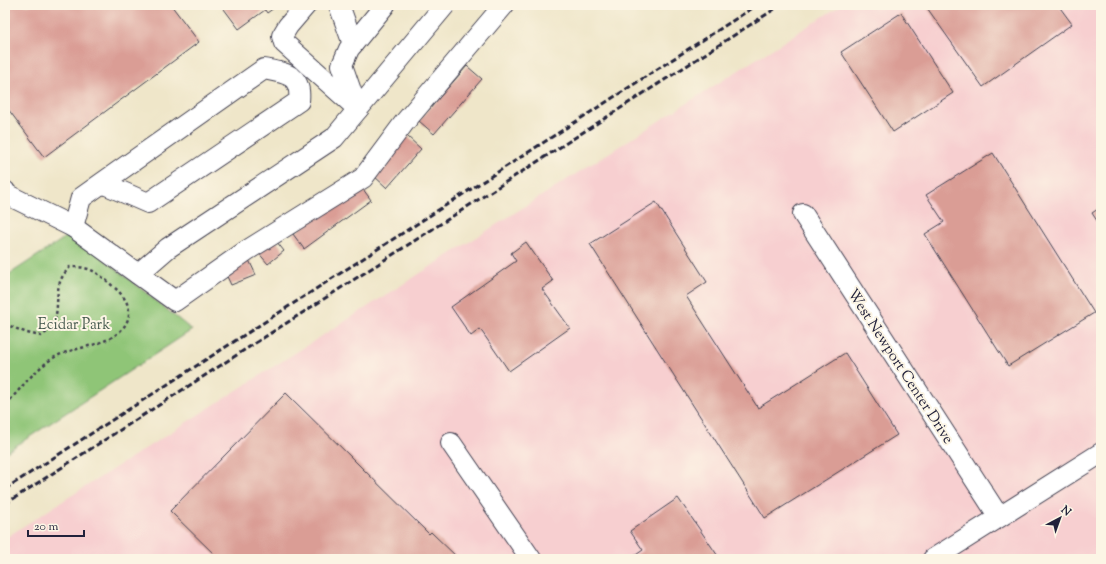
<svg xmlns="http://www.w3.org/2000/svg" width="1106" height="564" viewBox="0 0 1106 564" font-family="'Sorts Mill Goudy',serif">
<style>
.built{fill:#f7cfd0}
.green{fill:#8fc577;stroke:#587459}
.building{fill:#da9d95}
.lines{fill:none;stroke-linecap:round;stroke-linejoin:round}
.minor-casing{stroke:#413f50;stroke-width:22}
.path{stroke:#413f50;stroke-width:2.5;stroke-dasharray:3 3;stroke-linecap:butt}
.minor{stroke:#fff;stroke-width:20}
.rail{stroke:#22223b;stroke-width:3;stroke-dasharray:6 3;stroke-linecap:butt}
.labels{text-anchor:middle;stroke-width:4;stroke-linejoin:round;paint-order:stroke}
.park-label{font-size:15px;fill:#485b50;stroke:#fcf5e5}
.street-label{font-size:15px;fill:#22223b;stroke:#fcf5e5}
</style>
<rect width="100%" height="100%" fill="#fcf5e5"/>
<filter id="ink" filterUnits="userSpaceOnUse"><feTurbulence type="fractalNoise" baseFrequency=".025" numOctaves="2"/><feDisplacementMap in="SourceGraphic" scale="8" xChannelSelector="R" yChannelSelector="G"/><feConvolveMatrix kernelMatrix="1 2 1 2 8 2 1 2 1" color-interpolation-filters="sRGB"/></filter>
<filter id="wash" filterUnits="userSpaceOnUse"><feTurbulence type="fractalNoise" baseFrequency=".012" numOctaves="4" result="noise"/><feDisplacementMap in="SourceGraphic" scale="16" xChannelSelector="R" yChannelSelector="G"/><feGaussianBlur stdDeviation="0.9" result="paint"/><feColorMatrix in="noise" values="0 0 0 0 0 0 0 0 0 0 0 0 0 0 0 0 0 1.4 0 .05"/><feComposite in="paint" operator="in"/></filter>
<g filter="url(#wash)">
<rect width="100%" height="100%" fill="#efe6c9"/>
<path class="built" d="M841,5H1101V559H5V538Z"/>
<path class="green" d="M72,233L192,330L5,453V277Z"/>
<g id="blocks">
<g class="building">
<path d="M5,5H171L199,42L44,157L5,105Z"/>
<path d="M221,5H278L267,13L265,10L239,29Z"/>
<path d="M925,5H1058L1072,24L983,87Z"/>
<path d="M901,13L953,93L893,132L841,52Z"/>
<path d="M467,66L482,79L434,134L419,121Z"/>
<path d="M407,136L421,149L387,188L373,175Z"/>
<path d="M993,153L1094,313L1008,366L925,234L944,222L926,195Z"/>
<path d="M360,185L371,200L304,249L293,234Z"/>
<path d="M656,202L707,282L686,296L758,408L845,353L897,435L765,518L590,244Z"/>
<path d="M1101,207V227L1092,213Z"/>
<path d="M273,237L284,251L268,264L257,251Z"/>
<path d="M526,242L553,281L542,289L570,328L509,371L480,329L471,336L451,307L516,261L511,253Z"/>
<path d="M249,260L256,275L231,285L224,270Z"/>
<path d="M286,393L429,534L431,532L459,559H219L170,511Z"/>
<path d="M678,498L720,559H630L643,550L630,531Z"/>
</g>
</g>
</g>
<g filter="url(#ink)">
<use href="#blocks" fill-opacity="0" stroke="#413f50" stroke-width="1"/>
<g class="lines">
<defs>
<g id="minor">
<path d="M306,5L288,26L282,36L284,43L358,109"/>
<path d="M339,5L353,44"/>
<path d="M357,108L342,65L349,49L385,5"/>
<path d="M5,191L6,194L73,227L175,301L246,251L363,178L404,123L504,5"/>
<path d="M803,214L999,517"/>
<path d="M73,227L81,198L102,183L264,69C285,73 302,74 299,101L148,203L102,183"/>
<path d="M138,274L168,248L334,138L445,5"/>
<path d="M451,443L531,559"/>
<path d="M933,559L1101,453"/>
</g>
</defs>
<use href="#minor" class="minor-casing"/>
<path class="path" d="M5,324L27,333L41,336L50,330C52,325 55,320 56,315C59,295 54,283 70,267C92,266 99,274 115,288C124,296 132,307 128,319C118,347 76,345 55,357C36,368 20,389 5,406"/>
<use href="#minor" class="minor"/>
<g class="rail">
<path d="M5,489L757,5"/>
<path d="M5,504L781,5"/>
</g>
</g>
</g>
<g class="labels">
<g class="park-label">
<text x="74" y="329">Ecidar Park</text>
</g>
<g class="street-label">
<text transform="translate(901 366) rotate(57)" y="5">West Newport Center Drive</text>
</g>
</g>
<rect width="1106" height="564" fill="none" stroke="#fcf5e5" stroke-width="20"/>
<g transform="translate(1060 518) rotate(41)" stroke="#fcf5e5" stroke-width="3" paint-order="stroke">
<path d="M0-3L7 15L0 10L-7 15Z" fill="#22223b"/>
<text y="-6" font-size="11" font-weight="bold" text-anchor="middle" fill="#22223b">N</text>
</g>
<path d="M28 530v6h56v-6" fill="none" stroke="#22223b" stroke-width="2"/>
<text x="34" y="530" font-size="12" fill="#22223b" stroke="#fcf5e5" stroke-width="3" paint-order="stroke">20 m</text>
</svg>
